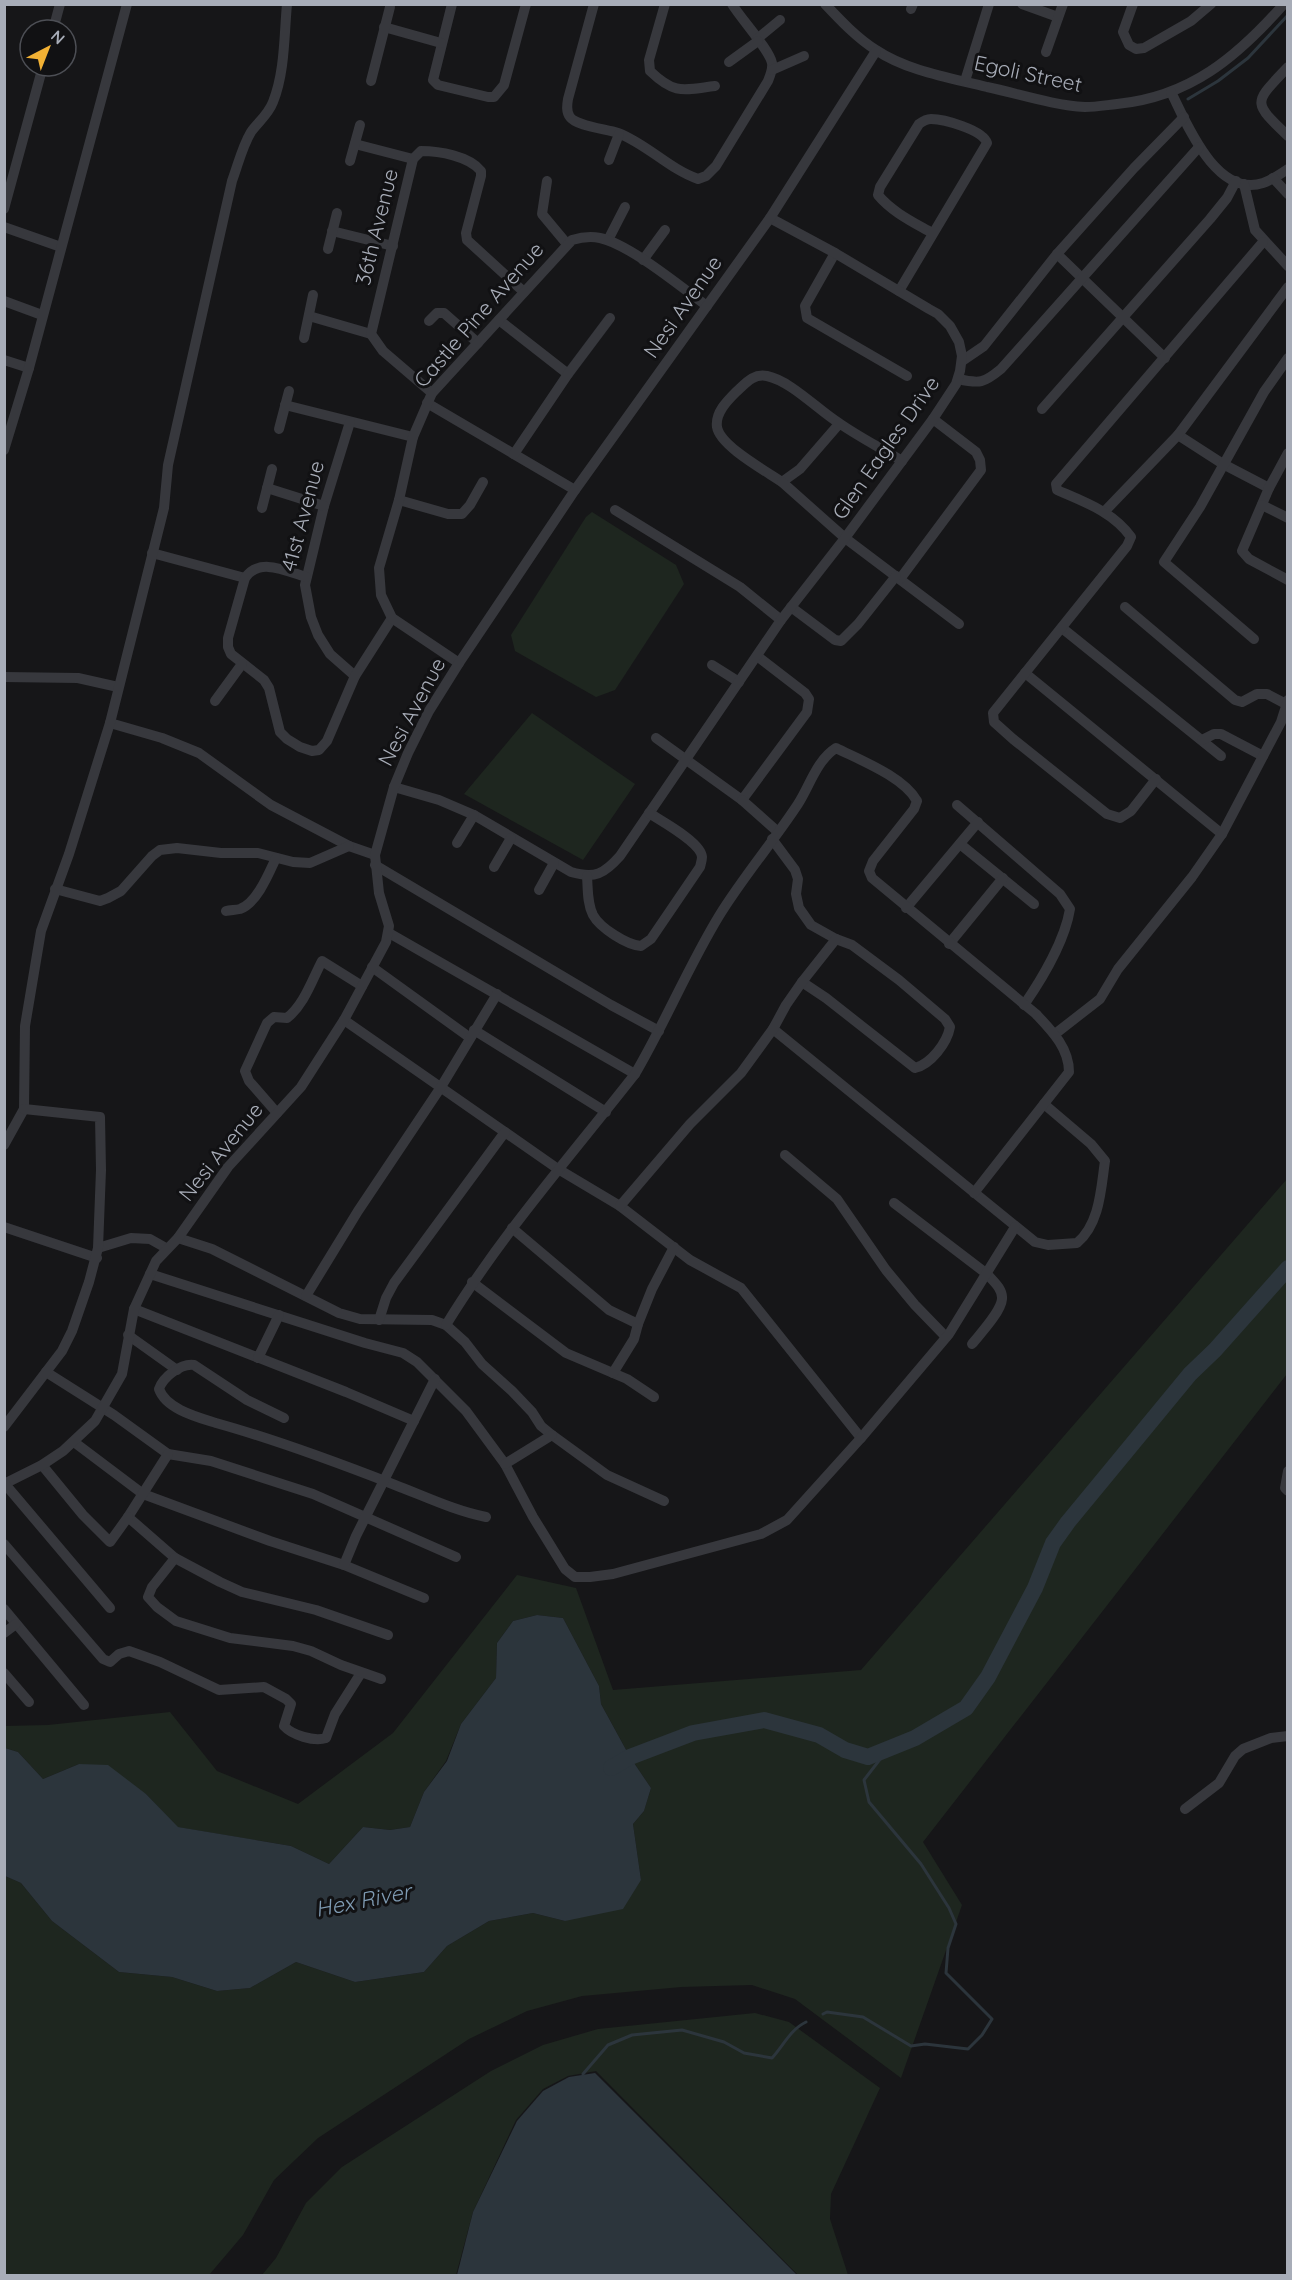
<svg xmlns="http://www.w3.org/2000/svg" width="1292" height="2280" viewBox="0 0 1292 2280" font-family="Quicksand,sans-serif">
<style>
.green{fill:#1e261f}
.water{fill:#2c353c}
.lines{fill:none;stroke-linecap:round;stroke-linejoin:round}
.stream{stroke:#2c353c;stroke-width:3}
.river{stroke:#2c353c;stroke-width:16}
.street{stroke:#37383d;stroke-width:10}
.labels{text-anchor:middle;stroke-width:6;stroke-linejoin:round;paint-order:stroke}
.street-label{font-size:21px;fill:#a8adb8;stroke:#111113}
.water-label{font-size:22px;font-style:italic;fill:#7f9bb3;stroke:#111113}
</style>
<rect width="100%" height="100%" fill="#161618"/>
<g class="green">
<path d="M592,512L676,565L684,584L615,690L596,697L515,651L511,635L586,517Z"/>
<path d="M532,713L635,784L583,860L464,794Z"/>
<path d="M1287,1179V1374L923,1842L962,1905L901,2078L795,1999L752,1985L681,1987L582,1996L527,2011L469,2039L318,2138L274,2180L243,2235L209,2275H5V1876L21,1883L52,1921L119,1972L172,1977L217,1991L250,1988L296,1962L355,1982L424,1972L447,1946L489,1921L533,1913L565,1921L641,1880L633,1824L644,1811L651,1788L630,1757L601,1704L599,1686L563,1618L537,1615L513,1621L497,1643L496,1678L461,1724L446,1761L424,1792L410,1827L390,1830L363,1827L329,1864L291,1846L177,1827L146,1794L79,1764L43,1779L18,1752L5,1748L4,1726L48,1725L170,1712L217,1771L298,1804L393,1733L517,1575L576,1588L613,1690L861,1670Z"/>
<path d="M755,2013L789,2022L880,2088L831,2194L830,2219L848,2275H798L596,2071L568,2076L543,2089L516,2120L473,2212L456,2275H262L276,2258L306,2203L342,2167L491,2071L543,2045L598,2029Z"/>
</g>
<g class="water">
<path d="M537,1615L563,1618L599,1686L601,1704L630,1757L651,1788L644,1811L633,1824L641,1880L623,1909L565,1921L533,1913L489,1921L447,1946L424,1972L355,1982L296,1962L250,1988L217,1991L172,1977L119,1972L52,1921L21,1883L5,1876V1748L18,1752L43,1779L79,1764L108,1765L146,1794L178,1827L291,1846L329,1864L363,1827L390,1830L410,1827L424,1792L447,1761L461,1724L496,1678L497,1643L513,1621Z"/>
<path d="M595,2073L797,2275H457L473,2212L517,2121L543,2091L569,2077Z"/>
</g>
<g class="lines">
<g class="stream">
<path d="M1188,99L1218,81L1248,58L1288,15"/>
<path d="M823,2014L827,2012L863,2017L911,2046L925,2044L968,2049L982,2035L992,2019L946,1973L948,1948L956,1924L949,1908L921,1864L869,1802L864,1780L888,1749"/>
<path d="M583,2074L608,2045L632,2035L682,2030L724,2042L744,2053L772,2058C783,2046 791,2029 806,2022"/>
</g>
<path class="river" d="M611,1768L630,1757L693,1733L764,1720L819,1735L845,1750L868,1757L915,1738L966,1708L988,1677L1035,1588L1053,1543L1068,1522L1190,1374L1215,1350L1288,1268"/>
<g class="street">
<path d="M452,4L433,80L438,85L488,97H494L504,85L526,4"/>
<path d="M594,4L568,99C567,105 566,112 570,117C576,126 606,129 618,133C647,144 669,169 698,179L706,176L716,166L768,81C770,76 773,69 772,63C769,49 741,19 732,4"/>
<path d="M665,4L649,60L650,71C675,95 683,90 715,86"/>
<path d="M825,4C841,21 857,38 876,50C907,71 951,78 987,87C1020,94 1052,105 1085,107C1096,107 1107,105 1117,104C1190,97 1237,57 1284,4"/>
<path d="M1022,4L1058,17"/>
<path d="M1133,4L1123,32L1129,45L1136,49L1144,48L1191,21L1211,4"/>
<path d="M911,9L913,4"/>
<path d="M384,27L441,43"/>
<path d="M53,30L60,4"/>
<path d="M757,39L780,20"/>
<path d="M1046,52L1063,4"/>
<path d="M729,62L758,41"/>
<path d="M1288,67C1254,103 1251,101 1288,136"/>
<path d="M772,70L804,56"/>
<path d="M371,81L390,7"/>
<path d="M965,81L989,4"/>
<path d="M1171,92C1187,124 1216,198 1263,183C1272,180 1280,174 1288,169"/>
<path d="M355,144L413,159"/>
<path d="M609,160L619,134"/>
<path d="M350,161L360,125"/>
<path d="M1273,178L1288,194"/>
<path d="M547,181L542,214L567,244"/>
<path d="M1244,184L1255,230L1288,266"/>
<path d="M4,209L43,66"/>
<path d="M4,227L61,247"/>
<path d="M332,231L393,246"/>
<path d="M608,240L625,207"/>
<path d="M328,249L337,213"/>
<path d="M835,253L805,306L807,318L907,376"/>
<path d="M1057,254L1165,358"/>
<path d="M643,260L665,230"/>
<path d="M899,291L987,143C983,130 944,119 931,119C926,119 923,121 919,124L880,187L878,195C892,212 913,222 932,233"/>
<path d="M4,301L42,315"/>
<path d="M309,316L371,334"/>
<path d="M499,320L568,374"/>
<path d="M429,321L437,313H444L478,343"/>
<path d="M304,338L313,295"/>
<path d="M4,360L29,368"/>
<path d="M962,361L984,346L1057,254L1134,168L1184,117"/>
<path d="M958,379C980,384 984,383 1001,369L1199,147"/>
<path d="M432,393L383,351L371,334L413,159L421,151C439,151 469,156 481,171V176L466,233L467,240L524,292"/>
<path d="M427,403L575,490"/>
<path d="M285,405L413,437"/>
<path d="M1042,409L1210,219L1227,198L1236,181"/>
<path d="M350,422L324,506L305,585L311,617L318,635L330,654L355,676"/>
<path d="M839,424L800,469L782,482C766,471 720,446 717,427C715,413 727,401 736,392C745,384 753,373 767,376C791,381 818,410 839,423C859,437 881,448 902,461"/>
<path d="M279,429L289,391"/>
<path d="M1178,435L1223,464L1269,488"/>
<path d="M4,450L29,368L127,4"/>
<path d="M1288,453L1269,488L1242,551L1249,559L1288,580"/>
<path d="M514,454L568,374L610,318"/>
<path d="M782,482L845,538L959,624"/>
<path d="M267,488L324,506"/>
<path d="M399,500L448,514H462L470,505L483,482"/>
<path d="M1262,505L1288,518"/>
<path d="M262,508L272,469"/>
<path d="M615,510L740,587L781,620"/>
<path d="M1105,511L1178,435L1288,287"/>
<path d="M152,553L245,578"/>
<path d="M306,577C286,571 259,557 245,578L228,638V647L231,654L264,680L269,688L280,732L287,739L300,747L312,751L319,750L327,741L355,676L392,618"/>
<path d="M900,579L981,470L980,460L976,452L933,419"/>
<path d="M791,607L835,640L841,641L858,624L896,576"/>
<path d="M1125,607L1235,700L1242,702L1257,694H1267L1286,704"/>
<path d="M1062,628L1221,756"/>
<path d="M1254,639L1164,562L1200,507L1264,392L1288,358"/>
<path d="M459,663L392,618L381,595L379,568L399,500L413,437L432,393L572,240C582,237 590,236 600,238C629,244 681,287 707,306"/>
<path d="M712,665L739,682"/>
<path d="M1025,673L1222,834"/>
<path d="M4,677L78,678L118,687"/>
<path d="M215,701L242,664"/>
<path d="M110,723L162,738L199,753L271,805L349,846L375,855"/>
<path d="M656,738L742,800L807,712L809,699L805,693L757,656"/>
<path d="M1202,740L1214,734H1221L1263,756"/>
<path d="M1156,779L1131,811L1120,818L1107,814L1013,739L994,722L993,713L1127,546L1131,537C1113,512 1085,502 1057,490L1056,484L1263,242"/>
<path d="M394,787L439,800L474,815L571,872C595,879 604,874 620,856L781,620L845,538L933,419L956,384L960,371L962,356L959,342L950,326L938,314L929,309L835,253L770,218"/>
<path d="M742,800L778,832"/>
<path d="M957,805L1060,894L1070,909C1065,940 1042,979 1024,1005"/>
<path d="M772,839L795,870L798,879L796,894L799,908L811,925L836,939L852,945L899,980L945,1019L950,1027C947,1043 931,1064 915,1068L826,998L802,982"/>
<path d="M457,843L474,815"/>
<path d="M960,844L1034,904"/>
<path d="M375,865L611,1005L659,1031"/>
<path d="M494,867L511,838"/>
<path d="M587,876C588,889 587,903 593,915C600,928 627,945 641,946L651,939L700,867C701,863 702,860 702,857C701,842 661,821 649,813"/>
<path d="M55,889L100,901L108,898L121,891L152,856L160,850L177,848L221,853H258L293,862L310,863L349,846"/>
<path d="M539,890L554,863"/>
<path d="M906,908L978,822"/>
<path d="M226,911C230,910 236,910 240,909C257,903 269,873 276,858"/>
<path d="M389,933L635,1074"/>
<path d="M949,944L1003,878"/>
<path d="M372,967L469,1037"/>
<path d="M344,1020L558,1169L620,1206L690,1260L741,1288L861,1438"/>
<path d="M773,1029L1035,1242L1048,1245L1077,1243C1100,1224 1101,1188 1105,1161L1091,1144L1044,1104"/>
<path d="M474,1030L606,1112"/>
<path d="M1055,1034L1100,999L1118,969L1192,877L1222,834L1281,722L1288,700"/>
<path d="M277,1113L249,1081L245,1071L267,1023L274,1017L287,1018C304,1005 312,980 322,961L362,986"/>
<path d="M4,1145L24,1109L25,1026L41,931L69,854L110,723L164,508L168,465L232,181C238,165 242,147 251,132C258,122 268,115 273,102C285,72 284,36 287,4"/>
<path d="M785,1155L837,1199L886,1270L915,1305L946,1337"/>
<path d="M894,1203L987,1274C993,1281 1003,1289 1002,1299C1001,1312 980,1334 972,1344"/>
<path d="M620,1206L690,1124L741,1073L773,1029L786,1005L802,982L836,939"/>
<path d="M4,1227L97,1258"/>
<path d="M512,1228L609,1310L638,1324"/>
<path d="M178,1238L212,1249L339,1313L360,1319L432,1320L446,1325L465,1342L482,1364L512,1391L532,1412L541,1426L552,1435L607,1475L664,1501"/>
<path d="M98,1248L131,1238L150,1239L166,1248"/>
<path d="M150,1274L365,1343L403,1353L417,1362L466,1411L505,1464L533,1517L565,1569L575,1577H590L613,1574L761,1534L787,1520L861,1438L949,1334L1015,1227"/>
<path d="M472,1282L566,1353L627,1379L654,1397"/>
<path d="M306,1296L358,1211L441,1087L497,994"/>
<path d="M134,1309L346,1392L414,1421"/>
<path d="M379,1320L386,1298L394,1283L505,1132"/>
<path d="M446,1325C501,1235 570,1157 635,1074C665,1023 688,967 719,916C743,877 773,842 798,804C810,785 817,760 836,748C860,760 904,777 917,801L914,809L873,861L869,871L872,878L1036,1014C1052,1031 1069,1048 1069,1072L974,1193"/>
<path d="M128,1335L177,1370"/>
<path d="M258,1358L279,1315"/>
<path d="M46,1372L114,1415L168,1454L211,1461L313,1494L456,1557"/>
<path d="M613,1373L634,1339L638,1324L652,1289L674,1247"/>
<path d="M284,1418L247,1400L194,1365C181,1363 163,1377 159,1389C166,1409 197,1417 216,1423C277,1440 336,1462 395,1485C424,1496 455,1511 486,1517"/>
<path d="M4,1427L62,1351L72,1331L89,1282L98,1248L101,1170L100,1117L24,1109"/>
<path d="M74,1442L143,1494L270,1541L344,1565L424,1598"/>
<path d="M168,1454L128,1517L175,1558L220,1582L242,1592L316,1610L388,1635"/>
<path d="M505,1464L552,1435"/>
<path d="M42,1465L83,1515L110,1542L128,1517"/>
<path d="M1288,1471L1285,1488L1288,1491"/>
<path d="M4,1484L42,1465L63,1451L95,1421L122,1374L134,1309L156,1261L178,1238L228,1167L301,1087L344,1020L386,942L389,926L379,893L375,855L394,787L408,753L429,711L459,663L575,490L770,218L876,51"/>
<path d="M5,1484L110,1608"/>
<path d="M4,1544L103,1659L110,1662L119,1654L129,1651L160,1662L219,1690L264,1687L286,1699L291,1704L284,1726C292,1735 314,1742 326,1738L335,1714L361,1673"/>
<path d="M175,1558L152,1587L148,1597L157,1607L176,1621L230,1638L293,1646L311,1651L341,1665L381,1679"/>
<path d="M344,1565L356,1536L435,1379"/>
<path d="M4,1609L84,1705"/>
<path d="M4,1633L16,1624"/>
<path d="M4,1673L29,1702"/>
<path d="M1185,1809L1219,1783L1235,1756L1243,1749L1271,1738L1288,1736"/>
</g>
</g>
<g class="labels">
<g class="street-label">
<text transform="translate(1028 74) rotate(12)" y="7">Egoli Street</text>
<text transform="translate(377 227) rotate(-76)" y="7">36th Avenue</text>
<text transform="translate(683 307) rotate(-55)" y="7">Nesi Avenue</text>
<text transform="translate(479 315) rotate(-49)" y="7">Castle Pine Avenue</text>
<text transform="translate(886 448) rotate(-55)" y="7">Glen Eagles Drive</text>
<text transform="translate(303 516) rotate(-75)" y="7">41st Avenue</text>
<text transform="translate(412 712) rotate(-62)" y="7">Nesi Avenue</text>
<text transform="translate(221 1152) rotate(-51)" y="7">Nesi Avenue</text>
</g>
<g class="water-label">
<text transform="translate(363 1900) rotate(-11)" y="8">Hex River</text>
</g>
</g>
<rect width="1292" height="2280" fill="none" stroke="#a8adb8" stroke-width="12"/>
<g transform="translate(48 48) rotate(42)"><circle r="28" fill="#111113" stroke="#4d4f55" stroke-width="1.5"/>
<path d="M0-4.5L10 22L0 15L-10 22Z" fill="#f2b134"/>
<text y="-9" font-size="16" font-weight="bold" text-anchor="middle" fill="#a8adb8">N</text>
</g>
</svg>
